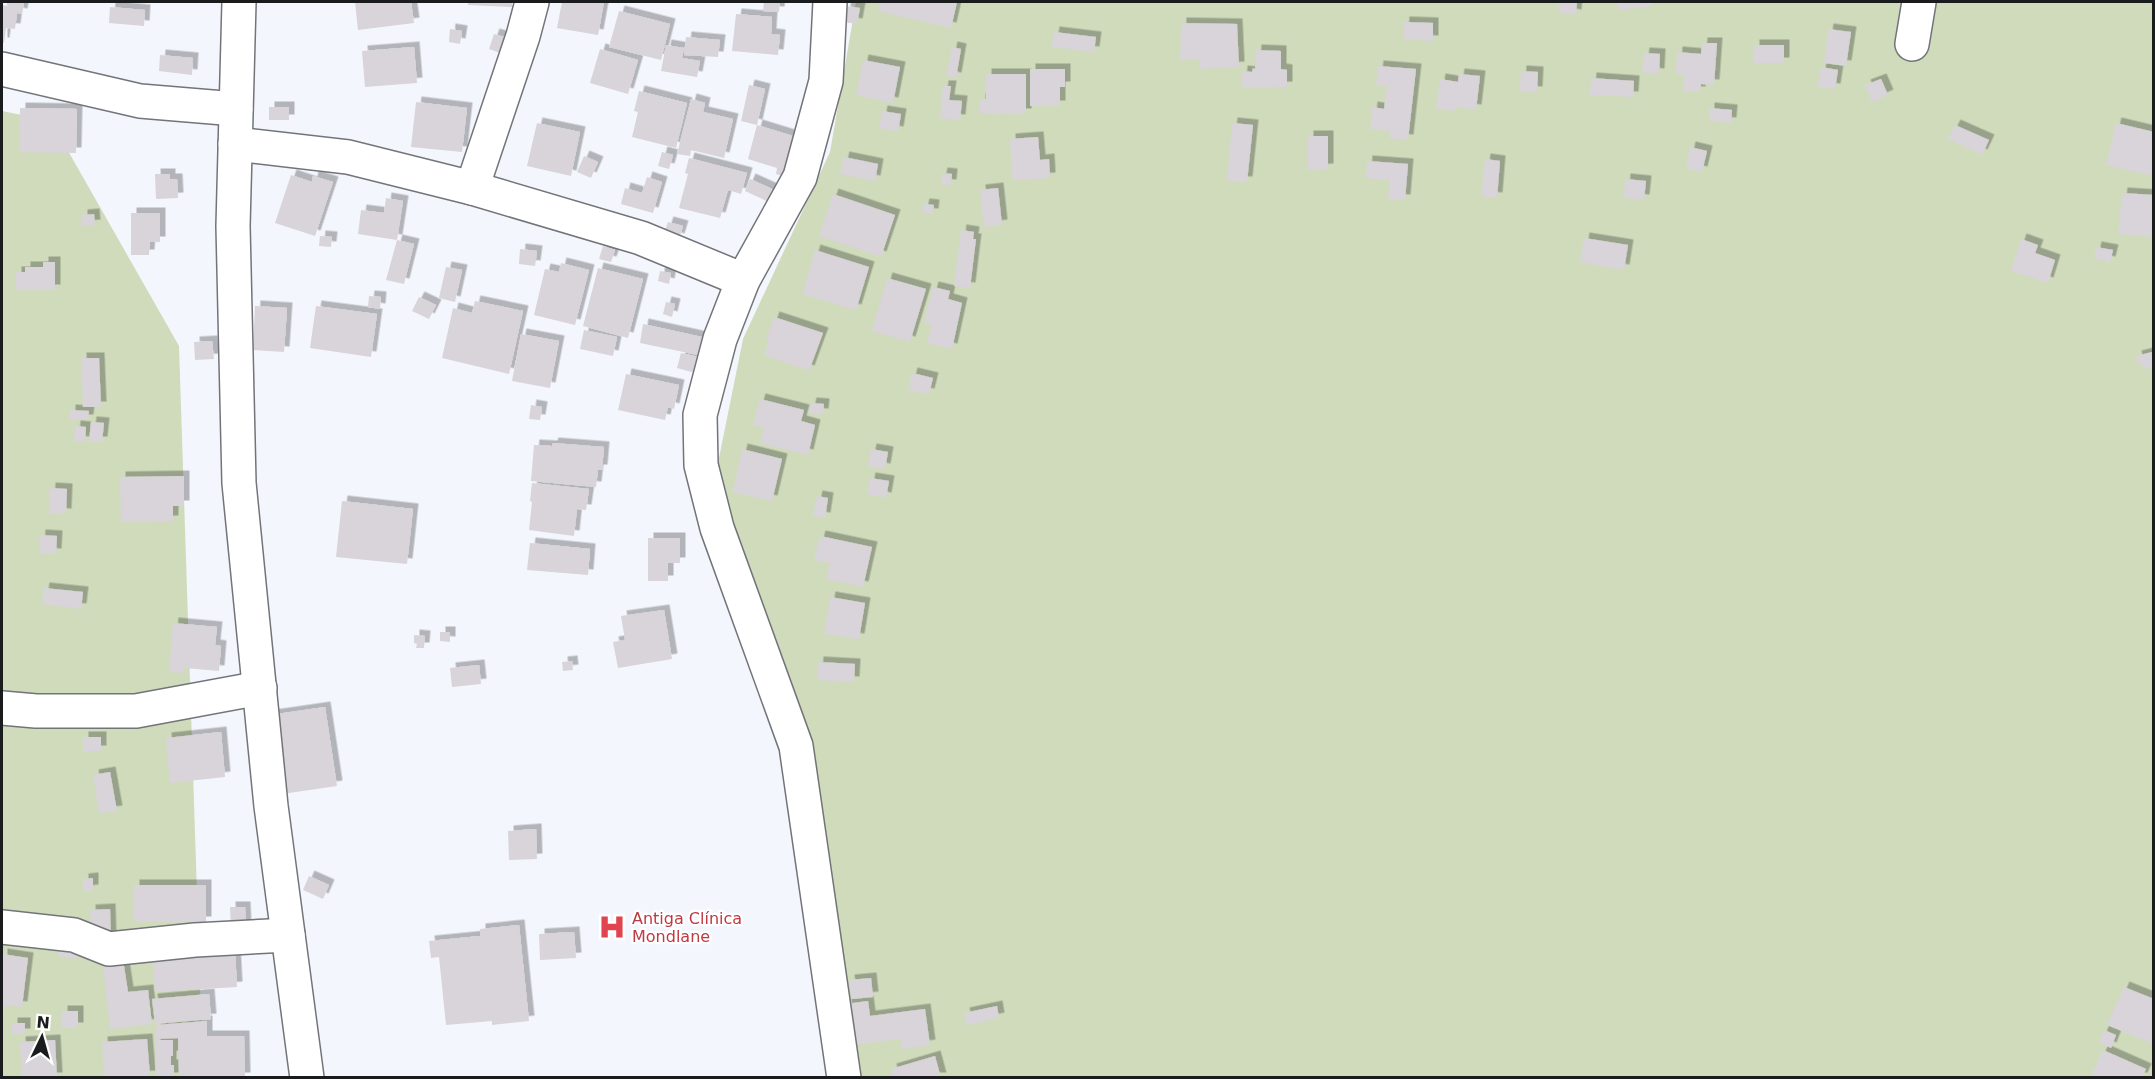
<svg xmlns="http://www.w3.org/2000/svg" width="2155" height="1079" viewBox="0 0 2155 1079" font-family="'DejaVu Sans',sans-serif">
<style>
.green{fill:#cfdbbb}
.building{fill:#d8d4da;filter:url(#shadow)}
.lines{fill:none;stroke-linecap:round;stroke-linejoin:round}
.minor-casing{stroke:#727479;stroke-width:36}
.minor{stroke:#fff;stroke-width:33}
.labels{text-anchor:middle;stroke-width:4.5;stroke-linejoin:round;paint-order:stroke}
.health-label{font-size:16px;fill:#be3a42;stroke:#fff;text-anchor:start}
</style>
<defs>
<filter id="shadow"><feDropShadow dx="5.5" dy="-5.5" stdDeviation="0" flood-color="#0004"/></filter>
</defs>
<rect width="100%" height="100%" fill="#f3f6fc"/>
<g class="green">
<path d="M856,2H2153V1077H852L842,963L725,530L716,473L743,339L830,152Z"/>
<path d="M2,111L51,121L179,346L203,1077H2Z"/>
</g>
<g class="building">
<path d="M8,2H24L22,14L17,13L15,29L6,28L4,43H2V5L8,6Z"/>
<path d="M355,2H411L414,23L358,30Z"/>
<path d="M468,2H512V7L468,5Z"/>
<path d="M562,2H604L598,35L557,28Z"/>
<path d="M764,2H780L779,12L763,11Z"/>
<path d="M880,2H957L951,28L878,11Z"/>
<path d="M1559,2H1577L1576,15L1558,12Z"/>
<path d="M1617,2H1652V6L1618,10Z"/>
<path d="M846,6L860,8L857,24L843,22Z"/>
<path d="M110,7L145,10L144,26L109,23Z"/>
<path d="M619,11L670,24L661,60L609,47Z"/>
<path d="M736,14L772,17L771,34L780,35L778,55L732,51Z"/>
<path d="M1404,22L1433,23V41L1403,39Z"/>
<path d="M1181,23L1237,24L1239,67L1199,69L1200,60L1180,59Z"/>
<path d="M450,29L462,31L460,44L449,42Z"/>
<path d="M1828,29L1851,32L1846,66L1824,63Z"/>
<path d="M1054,32L1096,37L1094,52L1052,47Z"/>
<path d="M494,34L508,38L503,54L489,49Z"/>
<path d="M686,37L720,40L718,57L684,55Z"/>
<path d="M1702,43H1717L1714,85L1701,84L1700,92L1683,91L1684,74H1676L1677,52L1701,54Z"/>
<path d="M666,45L684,48L682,58L700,61L697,77L661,71Z"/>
<rect x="1754" y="45" width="30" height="18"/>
<path d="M414,47L417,83L365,87L362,51Z"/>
<path d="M952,47L961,49L956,78L946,76Z"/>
<path d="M600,49L638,60L628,94L590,83Z"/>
<path d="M1256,50L1281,51V69L1287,70V87L1241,88L1242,71L1252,72L1253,68L1255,69Z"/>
<path d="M1644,53L1660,54L1659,74L1642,72Z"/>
<path d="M160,55L193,58L192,75L159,71Z"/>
<path d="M863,60L900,67L893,103L856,95Z"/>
<path d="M1378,66L1416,69L1408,140L1389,138L1390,131L1370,129L1372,107L1384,109L1387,86H1376Z"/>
<path d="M1821,67L1838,70L1835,89L1818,87Z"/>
<path d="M1030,69H1065V87H1060V106H1030Z"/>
<path d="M1521,71L1538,72L1537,92L1520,91Z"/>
<path d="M986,74H1026V114L980,113V99H986Z"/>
<path d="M1459,74L1480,76L1476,110L1456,107L1455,111L1436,109L1440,79L1458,82Z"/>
<path d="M1591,78L1634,81L1633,97L1590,95Z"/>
<path d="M1881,79L1888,95L1872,102L1865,85Z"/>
<path d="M749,85L765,89L757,125L741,121Z"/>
<path d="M943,86H951L949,100L962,101L960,120L940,118Z"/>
<path d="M639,91L687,103L676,148L632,137L638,112L634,111Z"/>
<path d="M691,99L705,103L703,112L733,119L724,158L691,150L690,156L677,154Z"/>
<path d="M416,102L467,108L462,152L411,147Z"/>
<rect x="269" y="107" width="20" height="13"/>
<path d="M20,108L77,109L76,153L19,152Z"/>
<path d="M1709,108L1732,110L1731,123L1709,121Z"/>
<path d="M882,111L901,114L898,132L879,128Z"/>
<path d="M537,123L580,132L571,176L527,166Z"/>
<path d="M1232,123L1253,125L1247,182L1227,181Z"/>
<path d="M2116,123L2154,132V176L2106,165Z"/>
<path d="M757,125L793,136L785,163L795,166L791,178L776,174L777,168L748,159Z"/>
<path d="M1955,125L1989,140L1982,155L1948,139Z"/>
<path d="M1308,136H1328V169L1308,170Z"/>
<path d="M1038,137L1040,160L1049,159L1050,178L1012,180L1010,139Z"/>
<path d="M1690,147L1707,151L1702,172L1686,168Z"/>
<path d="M662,152L673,155L669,169L658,166Z"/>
<path d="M584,156L598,162L591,178L577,172Z"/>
<path d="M844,157L878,164L875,181L840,174Z"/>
<path d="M689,158L747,173L741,194L728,190L720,218L679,208L688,174L685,173Z"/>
<path d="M1485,159L1500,161L1497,198L1481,196Z"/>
<path d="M1367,161L1408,164L1405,200L1388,199L1390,180L1366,178Z"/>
<path d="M942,173L952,174L951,185L940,184Z"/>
<path d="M155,174H170V179H177L178,198L156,199Z"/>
<path d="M291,175L312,182L313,176L333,182L315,236L275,223Z"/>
<path d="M647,177L662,182L653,213L621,204L625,188L642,193Z"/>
<path d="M750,179L781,193L775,205L745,191Z"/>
<path d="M1625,179L1646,181L1644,200L1624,198Z"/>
<path d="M998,188L1002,225L984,227L980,190Z"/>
<path d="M2122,193L2154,195V237L2118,234Z"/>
<path d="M833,194L895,215L881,257L819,236Z"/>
<path d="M386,198L403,201L397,240L414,244L404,284L386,280L397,240L358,234L361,210L384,213Z"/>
<path d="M924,204L934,205L933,214L922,213Z"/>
<path d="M131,213H160V242H150L149,255H131Z"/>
<path d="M94,214L95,225L82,226V215Z"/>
<path d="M668,222L683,226L679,239L664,234Z"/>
<path d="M961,230L974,232L973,239H976L970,288L954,286Z"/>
<path d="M320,236L332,237L331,247L319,246Z"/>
<path d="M1584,238L1628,245L1624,270L1580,262Z"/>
<path d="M2021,239L2038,245L2035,253L2055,260L2048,283L2011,271Z"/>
<path d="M603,246L615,250L611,262L599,259Z"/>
<path d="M2096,247L2113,250L2110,262L2094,258Z"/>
<path d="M520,249L537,251L535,266L519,264Z"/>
<path d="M815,250L869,267L856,310L802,294Z"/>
<path d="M43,262H55V290H16V272H25V267H43Z"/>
<path d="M561,263L589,270L575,325L534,315L545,269L559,272Z"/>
<path d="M446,267L462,270L455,302L439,298Z"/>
<path d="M598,268L643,279L628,338L583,326Z"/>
<path d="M660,271L671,273L669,284L658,281Z"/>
<path d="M887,278L926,289L910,342L872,331Z"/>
<path d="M933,287L950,291L948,299L962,303L952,349L927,343L932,324L924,322Z"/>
<path d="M369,296L381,297L380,309L368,307Z"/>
<path d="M419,297L436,305L429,319L412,311Z"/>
<path d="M475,301L523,311L509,374L442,358L453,308L472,313Z"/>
<path d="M666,302L675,304L672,317L663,314Z"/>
<path d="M255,306L287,308L284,352L253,350Z"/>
<path d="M316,306L377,314L371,357L310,348Z"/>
<path d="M774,317L823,333L809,371L764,355L769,340L766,339Z"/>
<path d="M643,324L702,337L698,355L640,343Z"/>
<path d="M584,330L617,337L613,356L580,349Z"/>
<path d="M521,334L559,341L550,388L512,381Z"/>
<path d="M212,341L214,359L195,360L194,342Z"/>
<path d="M2152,352L2154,366L2144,369L2141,363L2138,364L2136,356Z"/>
<path d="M681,353L703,358L699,374L677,368Z"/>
<path d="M81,358H99L101,407H83Z"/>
<path d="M912,373L933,378L929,394L908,390Z"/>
<path d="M626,374L679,385L674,409L668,407L665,420L618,410Z"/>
<path d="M760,399L804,410L801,421L815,425L808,455L760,443L764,427L753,425Z"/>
<path d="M811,403L824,404L823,414L809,413Z"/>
<path d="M531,405L542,407L540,420L529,419Z"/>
<path d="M70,410L89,411L88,420H70Z"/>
<path d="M91,422L104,423L102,442H89Z"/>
<path d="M75,426L86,427L85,442L74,441Z"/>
<path d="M553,443L604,447L602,470H598L596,487L531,481L534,445L552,446Z"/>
<path d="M742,449L782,459L772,501L733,492Z"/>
<path d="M871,449L888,452L885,469L868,466Z"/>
<path d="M184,476V506H173V521L121,522L120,477Z"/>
<path d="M870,478L889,481L886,498L867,494Z"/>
<path d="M532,483L589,489L586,510L577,509L574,536L529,530L532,502L530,501Z"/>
<path d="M50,488L67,489L66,514L49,513Z"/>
<path d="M817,496L828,498L825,518L813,516Z"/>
<path d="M342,501L413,509L407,564L336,557Z"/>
<path d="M40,535L57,536L56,554L39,553Z"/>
<path d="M820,536L872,547L863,587L826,579L830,563L814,560Z"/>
<path d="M648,538H680V563H668V581H648Z"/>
<path d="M530,543L590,549L588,575L527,570Z"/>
<path d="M44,588L83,592L81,609L42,604Z"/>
<path d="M830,597L865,603L859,639L824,634Z"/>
<path d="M664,610L672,659L618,668L613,642L625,640L621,616Z"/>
<path d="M173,623L217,627L215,645L221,646L219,671L184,668L183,673L169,672Z"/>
<path d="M440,632H450V642L440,641Z"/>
<path d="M414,635L425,636L424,648H416L417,644L414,643Z"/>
<path d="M572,661L573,670L563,671L562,662Z"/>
<path d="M818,662L855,664L854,682L817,680Z"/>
<path d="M479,665L481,684L452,687L450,668Z"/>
<path d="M325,707L337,786L282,794L270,715Z"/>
<path d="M221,732L225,777L170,783L166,738Z"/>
<rect x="83" y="737" width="18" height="14"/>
<path d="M110,772L117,811L99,813L93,775Z"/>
<path d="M536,829L537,859L509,860L508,831Z"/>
<path d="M309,876L329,885L323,899L303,890Z"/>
<path d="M93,878V890L83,891V879Z"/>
<rect x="134" y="885" width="72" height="37"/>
<path d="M230,907H245L246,929L231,930Z"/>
<path d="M110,909L111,940L98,941V925H91L90,910Z"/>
<path d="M519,925L529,1021L492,1025V1021L446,1025L439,957L431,958L429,941L480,936V929Z"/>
<path d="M574,932L576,958L540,960L539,934Z"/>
<path d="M60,944L78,947L76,959L58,956Z"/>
<path d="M235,950L237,987L155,992L152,955Z"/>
<path d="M122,953L128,992L148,990L152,1024L110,1029L102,955Z"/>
<path d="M2,954L28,958L22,1007L5,1005L4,1011L2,1010Z"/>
<path d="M871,978L873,997L852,999L849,980Z"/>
<path d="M2124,987L2154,999V1044L2107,1025Z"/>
<path d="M209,994L211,1019L155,1024L152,999Z"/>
<path d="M868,1001L870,1016L925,1009L930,1045L902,1049L901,1039L852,1045L846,1004Z"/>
<path d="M997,1006L999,1018L967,1025L964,1013Z"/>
<rect x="62" y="1011" width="16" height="17"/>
<path d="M207,1021V1036H244L245,1078H179L178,1038L156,1039L155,1025Z"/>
<rect x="12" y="1023" width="13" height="11"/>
<path d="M2104,1030L2116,1035L2111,1048L2099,1042Z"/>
<path d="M147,1039L150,1076L104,1078L102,1042Z"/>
<path d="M55,1040L57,1078H22L20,1042Z"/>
<path d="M155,1040H173V1056H171V1065H174V1078H156Z"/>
<path d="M2103,1050L2146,1069L2142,1078H2090Z"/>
<path d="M935,1056L941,1078H893L891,1069Z"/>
</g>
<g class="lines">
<defs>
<g id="minor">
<path d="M239,2L233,226L239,483L271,806L307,1078"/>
<path d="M830,2L826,81L800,177L743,280L720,339L700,415L701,465L717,528L796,746L844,1078"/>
<path d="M1912,44L1919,2"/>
<path d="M2,69L140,101L236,109"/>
<path d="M235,144L348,157L472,188L641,238L743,280"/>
<path d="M472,188L523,36L532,2"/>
<path d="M2,708L36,711H136L260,688"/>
<path d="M2,927L74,935L109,949L195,940L288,935"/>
</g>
</defs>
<use href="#minor" class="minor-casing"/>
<use href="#minor" class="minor"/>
</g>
<defs>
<symbol id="hospital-bare" viewBox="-9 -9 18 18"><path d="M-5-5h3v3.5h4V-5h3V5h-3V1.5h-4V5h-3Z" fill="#e0444e" stroke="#fff" stroke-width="2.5" paint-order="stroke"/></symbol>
</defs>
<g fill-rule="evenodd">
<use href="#hospital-bare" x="593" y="908" width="38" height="38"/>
</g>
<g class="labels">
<g class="health-label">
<text x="632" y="924">Antiga Clínica<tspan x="632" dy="18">Mondlane</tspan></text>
</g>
</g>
<rect width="2155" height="1079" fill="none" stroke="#1a1b1d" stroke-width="6"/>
<g transform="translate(42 1037) rotate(5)" stroke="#ffffff" stroke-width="4.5" paint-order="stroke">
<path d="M0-4.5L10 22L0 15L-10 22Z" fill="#1a1b1d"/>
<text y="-9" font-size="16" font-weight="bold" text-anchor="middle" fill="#1a1b1d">N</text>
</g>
</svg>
